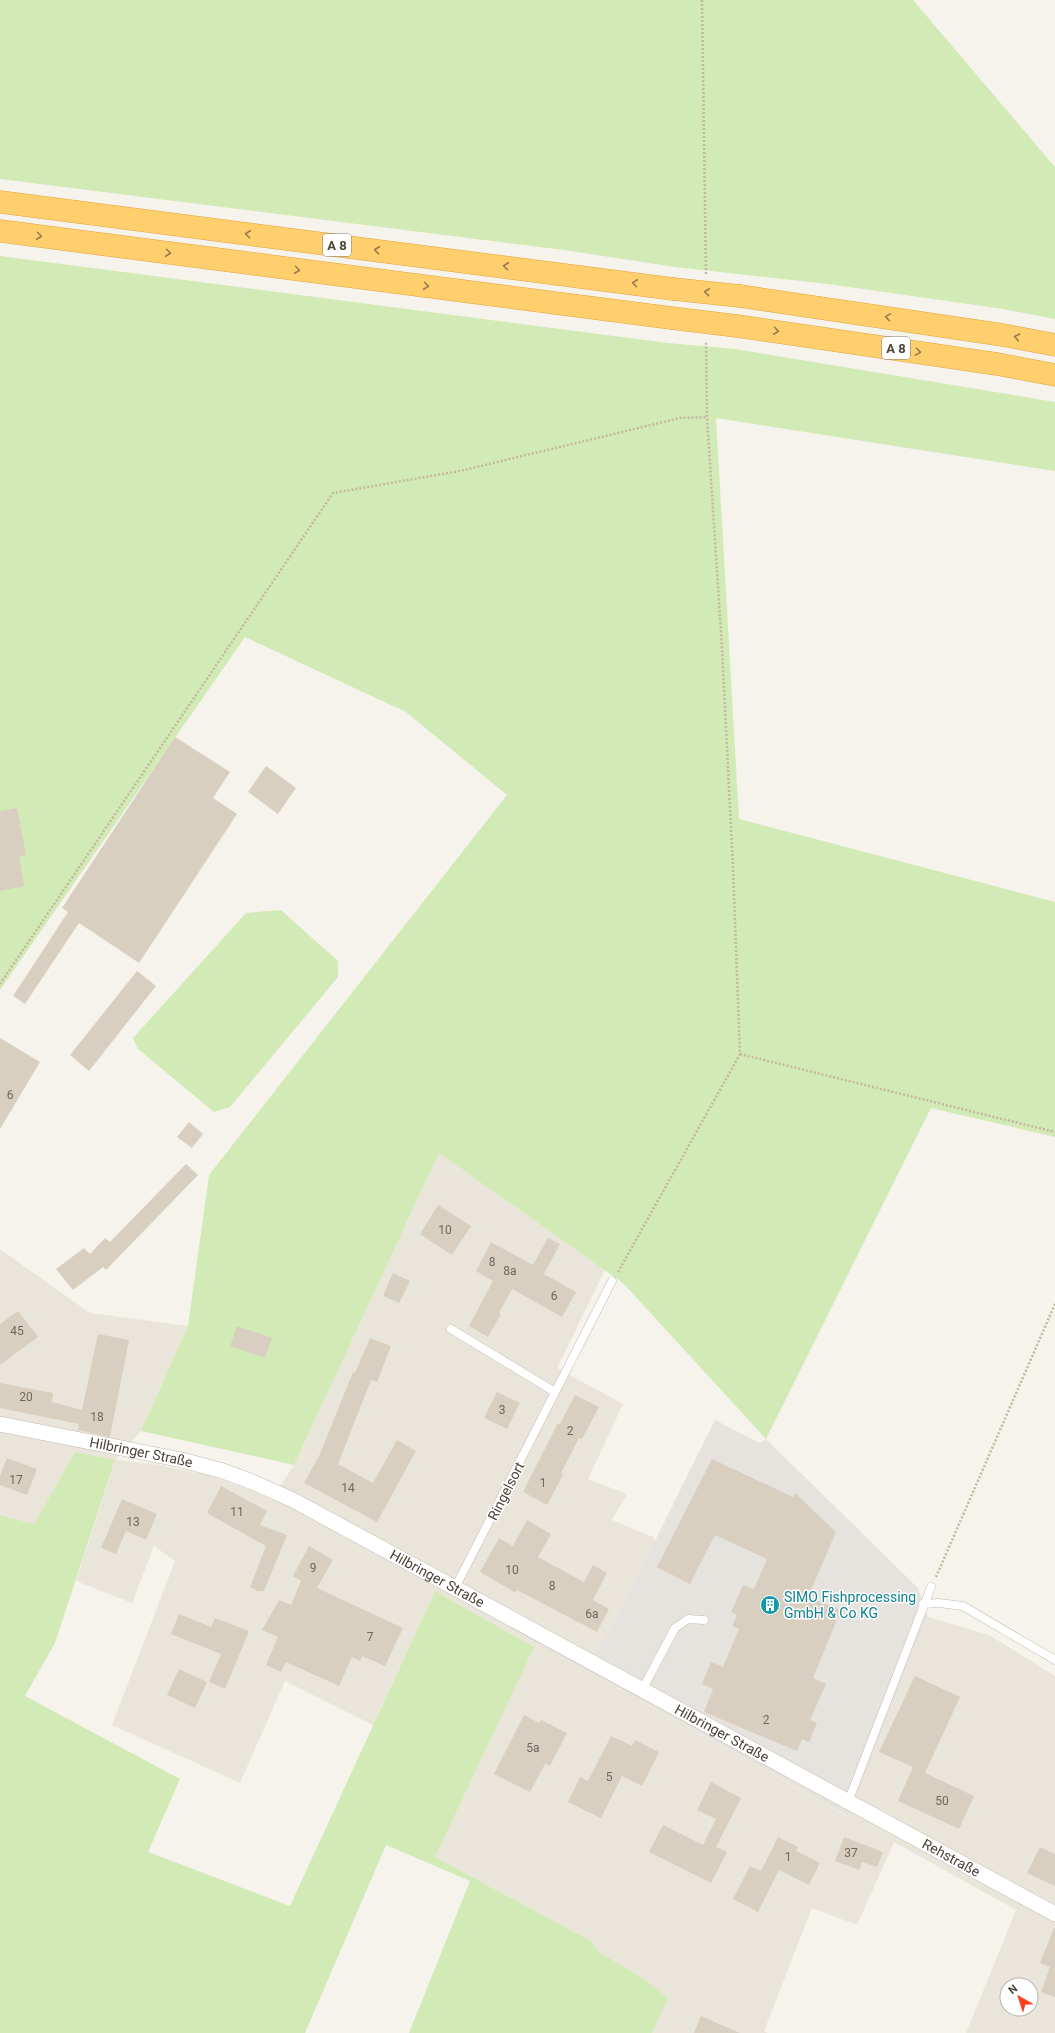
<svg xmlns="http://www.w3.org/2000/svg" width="1055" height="2033" viewBox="0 0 1055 2033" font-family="Roboto,sans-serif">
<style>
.residential{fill:#eae5da;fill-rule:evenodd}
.industrial{fill:#e6e2dd}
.green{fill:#d2eab5}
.building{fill:#d8cfc1}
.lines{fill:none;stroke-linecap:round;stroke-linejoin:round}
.lane-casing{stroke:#c2bbae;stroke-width:9}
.street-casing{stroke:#c2bbae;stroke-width:16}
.highway-casing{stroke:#e0a43c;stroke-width:23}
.path{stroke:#c4b79f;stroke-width:2.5;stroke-dasharray:2 2;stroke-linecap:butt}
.lane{stroke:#fff;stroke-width:8}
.street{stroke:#fff;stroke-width:15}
.highway{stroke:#ffcf6e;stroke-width:22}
.highway-bridge-casing{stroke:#e0a43c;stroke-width:23;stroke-linecap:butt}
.highway-bridge{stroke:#ffcf6e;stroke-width:22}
.oneway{stroke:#937c4e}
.labels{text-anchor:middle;stroke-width:3;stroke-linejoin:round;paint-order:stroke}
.number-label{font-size:12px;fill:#6e675b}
.shield{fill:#fff;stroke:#817c74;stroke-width:1}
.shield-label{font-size:13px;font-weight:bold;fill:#4b4439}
.street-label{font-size:14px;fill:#4b4439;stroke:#fff}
.culture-label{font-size:14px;fill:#0d838f;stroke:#fff;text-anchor:start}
</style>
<rect width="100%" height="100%" fill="#f6f3ec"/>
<path class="residential" d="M439,1153L605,1270L557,1368L623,1404L588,1479L627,1494L612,1520L653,1537L655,1541L587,1670L847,1816L928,1617L989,1635L1055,1676V2033H966L1016,1910L894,1842L857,1925L812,1908L764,2031L768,2033H652L668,1998L646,1980L599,1952L591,1941L435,1857L533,1647L435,1591L373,1725L285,1681L240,1783L112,1725L175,1561L154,1546L132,1603L76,1581L115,1461L75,1452L34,1524L0,1515V1249L90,1313L188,1326L141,1431L116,1460L161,1465L212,1476L257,1493L271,1500L294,1465ZM1007,1985H1031V2009H1007Z"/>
<path class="industrial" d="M715,1420L760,1443L766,1439L918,1588L928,1617L848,1816L587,1670L655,1541Z"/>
<g class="green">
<path d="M0,0H913L1055,167V319L1003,309L828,284L675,267L564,250L0,179Z"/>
<path d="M0,256L668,343L735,349L1055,402V471L716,418L739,819L1055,902V1137L931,1108L766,1439L623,1283L439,1153L294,1465L141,1431L188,1326L209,1175L507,795L406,712L245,637L0,990Z"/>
<path d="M281,910L338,961V977L230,1107L214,1112L138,1049L133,1038L246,913Z"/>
<path d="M75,1452L115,1460L55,1643L25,1696L180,1779L148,1852L290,1906L435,1591L534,1647L435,1857L591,1941L599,1952L646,1980L668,1998L652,2033H409L470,1881L386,1845L305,2033H0V1515L34,1524Z"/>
</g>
<g class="building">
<path d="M175,737L230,772L213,798L237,814L139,963L79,923L25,1004L13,996L68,912L62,908Z"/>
<path d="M266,766L296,788L278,814L248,792Z"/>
<path d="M17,808L26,855L19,857L24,886L0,891V811Z"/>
<path d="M137,971L156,986L89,1071L70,1055Z"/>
<path d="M0,1038L40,1062L0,1129Z"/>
<path d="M189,1122L203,1134L192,1148L177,1137Z"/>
<path d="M186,1164L198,1175L106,1270L103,1267L73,1290L56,1269L84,1248L90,1254L105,1238L110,1242Z"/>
<path d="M438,1205L471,1226L452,1255L420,1234Z"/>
<path d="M548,1238L560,1244L544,1274L576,1292L562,1317L512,1289L499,1313L501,1314L488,1337L469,1326L493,1281L476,1271L491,1242L533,1265Z"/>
<path d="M393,1273L410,1281L399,1303L383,1296Z"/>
<path d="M18,1311L38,1337L0,1365V1324Z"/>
<path d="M237,1326L272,1338L265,1358L230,1346Z"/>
<path d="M98,1334L129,1340L110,1437L78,1430L79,1424L0,1408V1383L53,1393L52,1402L82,1410Z"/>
<path d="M370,1338L391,1346L377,1382L371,1380L338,1464L373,1483L397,1440L416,1451L377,1522L304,1483L320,1454L353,1372L355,1373Z"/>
<path d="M497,1392L520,1403L507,1429L484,1418Z"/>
<path d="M575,1395L599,1407L582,1439L579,1438L561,1473L563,1475L547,1505L523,1492L558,1423L560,1424Z"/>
<path d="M7,1458L37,1469L27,1495L0,1485V1476Z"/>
<path d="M712,1459L793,1497L795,1493L836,1532L808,1597L841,1610L813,1678L826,1684L810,1720L817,1723L809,1742L802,1739L797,1751L704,1712L713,1689L702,1684L711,1662L723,1667L739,1629L732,1626L737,1615L731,1612L743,1585L754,1589L767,1559L715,1535L690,1584L657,1567Z"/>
<path d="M221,1486L267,1511L260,1525L287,1535L264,1591H258L250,1587L266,1546L207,1513Z"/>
<path d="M122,1499L157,1514L146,1540L126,1531L116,1554L101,1548Z"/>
<path d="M527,1520L551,1534L538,1557L584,1582L593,1565L607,1573L593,1600L609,1609L597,1632L517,1590L516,1593L480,1572L499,1538L513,1546Z"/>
<path d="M309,1546L333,1560L317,1588L403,1628L385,1666L362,1656L360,1661L352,1657L339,1686L286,1662L281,1672L266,1665L278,1637L262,1630L279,1600L291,1605L301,1581L293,1576Z"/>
<path d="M179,1614L211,1627L215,1618L249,1631L225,1689L209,1682L221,1654L171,1634Z"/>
<path d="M179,1669L207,1682L195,1708L167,1695Z"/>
<path d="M915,1676L960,1697L925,1773L974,1796L959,1829L898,1801L913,1767L879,1752Z"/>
<path d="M524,1715L539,1723L541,1720L567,1733L550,1766L545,1764L530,1792L494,1774Z"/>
<path d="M611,1736L632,1746L635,1740L659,1752L642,1786L622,1776L601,1818L568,1802L580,1777L588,1781Z"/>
<path d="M711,1782L741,1798L716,1847L727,1852L711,1883L649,1852L663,1825L703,1845L716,1819L697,1810Z"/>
<path d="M778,1837L798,1847L796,1851L820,1863L809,1885L779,1870L758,1912L733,1899L750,1866L761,1871Z"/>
<path d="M844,1837L883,1852L877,1867L862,1862L859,1870L835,1861Z"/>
<path d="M1040,1847L1055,1854V1886L1027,1873Z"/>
<path d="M1054,1928H1055V1997L1041,1992L1050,1967L1040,1963Z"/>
<path d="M701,2016L740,2033H694Z"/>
</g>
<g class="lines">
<defs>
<g id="lane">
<path d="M451,1329L555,1392"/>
<path d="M455,1588L612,1281"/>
<path d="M923,1604L939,1603L963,1606L1055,1660"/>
<path d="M642,1690L675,1628L688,1619L704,1620"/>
<path d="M848,1802L931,1587"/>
</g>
<g id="street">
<path id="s1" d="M0,1424L182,1460L223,1471L255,1483L293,1500L1055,1914"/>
</g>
<g id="highway">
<path d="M0,202L673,289"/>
<path d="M0,231L671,318"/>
<path d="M740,296L1003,335L1055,345"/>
<path d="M737,326L997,364L1055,375"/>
</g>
</defs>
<use href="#lane" class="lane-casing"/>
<use href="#street" class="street-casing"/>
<use href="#highway" class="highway-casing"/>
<g class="path">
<path d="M702,0L706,275"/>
<path d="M0,984L333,493L460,471L680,418L707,417"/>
<path d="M740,1054L1055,1132"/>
<path d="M618,1272L740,1054L733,868L722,648L707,417L706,342"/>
<path d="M936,1577L1055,1304"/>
</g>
<use href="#lane" class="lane"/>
<use href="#street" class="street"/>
<use href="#highway" class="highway"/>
<defs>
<g id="highway-bridge">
<path d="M673,289L740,296"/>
<path d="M671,318L737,326"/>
</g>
</defs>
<use href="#highway-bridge" class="highway-bridge-casing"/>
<use href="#highway-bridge" class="highway-bridge"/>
</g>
<defs><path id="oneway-chevron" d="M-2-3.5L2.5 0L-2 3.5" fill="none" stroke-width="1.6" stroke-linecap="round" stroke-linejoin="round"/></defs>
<g class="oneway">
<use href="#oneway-chevron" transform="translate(248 234) rotate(-173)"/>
<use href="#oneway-chevron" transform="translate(39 236) rotate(7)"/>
<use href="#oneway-chevron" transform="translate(377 250) rotate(-173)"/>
<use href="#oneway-chevron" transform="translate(168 253) rotate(7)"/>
<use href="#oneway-chevron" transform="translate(506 266) rotate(-173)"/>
<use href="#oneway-chevron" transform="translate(297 270) rotate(7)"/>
<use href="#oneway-chevron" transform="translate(635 283) rotate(-172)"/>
<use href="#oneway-chevron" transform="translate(426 286) rotate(7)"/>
<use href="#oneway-chevron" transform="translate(707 292) rotate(-174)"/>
<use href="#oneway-chevron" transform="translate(888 317) rotate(-171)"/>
<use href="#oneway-chevron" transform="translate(776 331) rotate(8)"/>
<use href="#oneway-chevron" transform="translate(1017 337) rotate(-169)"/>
<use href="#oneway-chevron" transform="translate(918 352) rotate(9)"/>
</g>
<defs>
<symbol id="building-disc" viewBox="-11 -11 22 22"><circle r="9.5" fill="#0f9aa8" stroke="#fff"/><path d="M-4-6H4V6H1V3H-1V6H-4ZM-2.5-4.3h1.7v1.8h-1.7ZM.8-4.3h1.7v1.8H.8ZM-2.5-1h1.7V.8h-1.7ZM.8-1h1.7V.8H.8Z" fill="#fff"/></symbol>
</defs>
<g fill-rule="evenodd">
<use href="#building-disc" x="759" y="1594" width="22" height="22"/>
</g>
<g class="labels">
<g class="number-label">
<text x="10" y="1099">6</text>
<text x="445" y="1234">10</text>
<text x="492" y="1266">8</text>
<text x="510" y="1275">8a</text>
<text x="554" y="1300">6</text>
<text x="17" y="1335">45</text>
<text x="26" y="1401">20</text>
<text x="502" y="1414">3</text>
<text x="97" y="1421">18</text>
<text x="570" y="1435">2</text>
<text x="16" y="1484">17</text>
<text x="543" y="1487">1</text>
<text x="348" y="1492">14</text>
<text x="237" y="1516">11</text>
<text x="133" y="1526">13</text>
<text x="313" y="1572">9</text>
<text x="512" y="1574">10</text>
<text x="552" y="1590">8</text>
<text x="592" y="1618">6a</text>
<text x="370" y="1641">7</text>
<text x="766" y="1724">2</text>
<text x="533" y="1752">5a</text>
<text x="609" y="1781">5</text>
<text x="942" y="1805">50</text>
<text x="851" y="1857">37</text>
<text x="788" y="1861">1</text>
</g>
<g class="shield">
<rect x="323" y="234" width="28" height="22" rx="3"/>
<rect x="882" y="337" width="28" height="22" rx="3"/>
</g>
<g class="shield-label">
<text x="337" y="250">A 8</text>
<text x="896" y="353">A 8</text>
</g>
<g class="street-label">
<text dy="5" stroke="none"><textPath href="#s1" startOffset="144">Hilbringer Straße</textPath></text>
<text transform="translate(506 1491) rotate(-63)" y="5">Ringelsort</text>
<text dy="5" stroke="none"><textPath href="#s1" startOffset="468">Hilbringer Straße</textPath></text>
<text dy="5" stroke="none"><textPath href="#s1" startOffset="792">Hilbringer Straße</textPath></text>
<text dy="5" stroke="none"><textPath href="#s1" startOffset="1053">Rehstraße</textPath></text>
</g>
<g class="culture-label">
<text x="784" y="1602">SIMO Fishprocessing<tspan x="784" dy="16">GmbH &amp; Co KG</tspan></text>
</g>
</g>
<g transform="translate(1019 1997) rotate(321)"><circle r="19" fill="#ffffff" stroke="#b7b4b0"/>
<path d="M0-3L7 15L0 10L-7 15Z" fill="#fc3f1d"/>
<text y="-6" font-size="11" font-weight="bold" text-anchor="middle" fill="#4b4439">N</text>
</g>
</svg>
